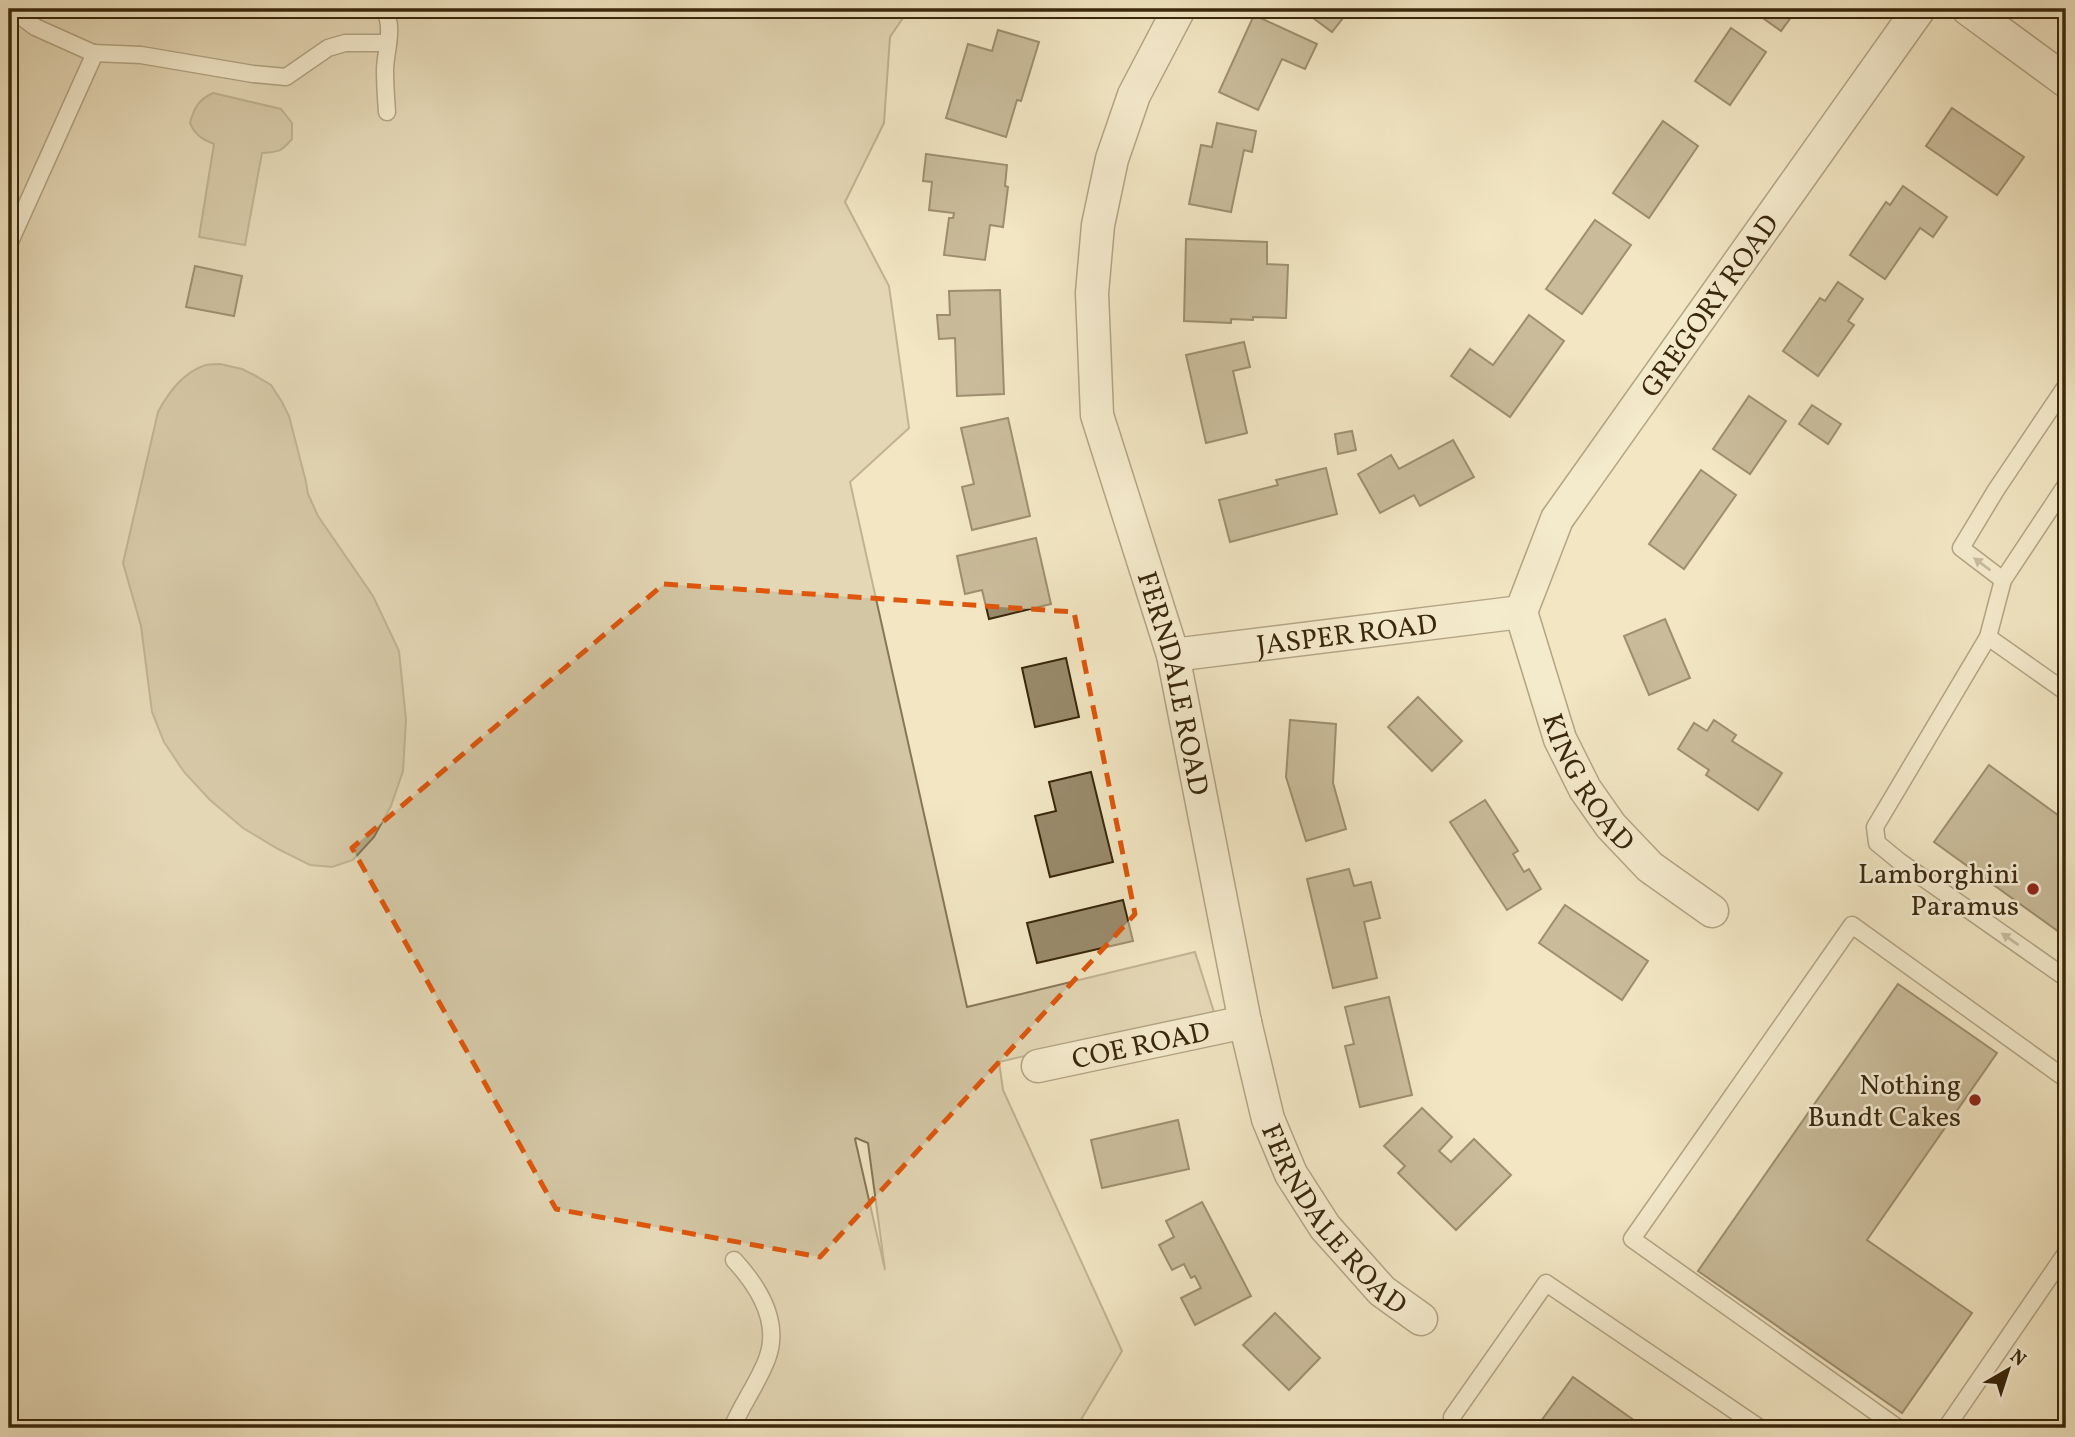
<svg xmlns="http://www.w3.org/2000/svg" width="2075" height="1437" viewBox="0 0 2075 1437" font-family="Vollkorn,serif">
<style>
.green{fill:#d3c6a4;stroke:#867658;stroke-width:2;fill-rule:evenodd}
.water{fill:#b3a584;stroke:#827354;stroke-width:2}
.building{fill:#998a6b;stroke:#39270b;stroke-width:2}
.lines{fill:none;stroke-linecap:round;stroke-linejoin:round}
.lane-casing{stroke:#675739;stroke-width:19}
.street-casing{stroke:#675739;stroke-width:35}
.lane{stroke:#f7efd8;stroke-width:16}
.street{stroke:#f7efd8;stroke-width:32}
.oneway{fill:#988b72}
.marked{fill:none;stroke:#df560c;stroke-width:5;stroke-dasharray:14 9;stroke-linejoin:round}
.poi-dot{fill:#8f2418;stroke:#f7efd8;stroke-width:2.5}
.labels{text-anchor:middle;stroke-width:5;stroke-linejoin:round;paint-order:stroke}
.street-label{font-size:28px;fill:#39270b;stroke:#f7efd8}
.poi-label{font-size:28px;fill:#39270b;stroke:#f7efd8;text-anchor:end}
</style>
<rect width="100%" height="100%" fill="#f2e6c3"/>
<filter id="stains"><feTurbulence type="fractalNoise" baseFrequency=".00286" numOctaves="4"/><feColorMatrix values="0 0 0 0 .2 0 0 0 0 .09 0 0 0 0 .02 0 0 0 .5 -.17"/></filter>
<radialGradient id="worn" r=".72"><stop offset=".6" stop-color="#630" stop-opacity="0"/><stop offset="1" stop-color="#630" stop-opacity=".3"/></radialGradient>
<path class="green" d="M9,9H909L890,37L884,123L845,202L889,286L909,428L850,482L967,1007L1195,952L1214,1012L999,1062L1003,1090L1122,1351L1076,1428H9ZM856,1138L868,1143L885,1270L855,1139Z"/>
<g class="water">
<path d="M213,93L281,109L292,123V139C281,152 279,152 262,153L245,245L199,237L214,144C202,139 195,135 190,123C194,108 198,100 213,93Z"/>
<path d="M220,364L242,369L254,375L271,385L282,402L289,416L306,482L308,494L318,516L373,596L399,651L406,720L403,771L391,806L374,837L353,860L332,867L310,865L278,849L243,828L210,800L184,772L164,742L152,712L141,626L123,563L158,412C168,393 182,374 203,366C207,364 215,364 220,364Z"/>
</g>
<g class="building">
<path d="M1301,9H1350L1332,32Z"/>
<path d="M1750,9H1797L1781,31Z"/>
<path d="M1254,15L1317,44L1305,69L1282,59L1258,110L1219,92Z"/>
<path d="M1731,28L1766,52L1730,105L1695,81Z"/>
<path d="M998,30L1039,42L1021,101L1017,100L1006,137L946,118L968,44L992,51Z"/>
<path d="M1952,108L2024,157L1997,195L1926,146Z"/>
<path d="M1663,121L1698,146L1649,218L1613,193Z"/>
<path d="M1217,123L1256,131L1252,152L1244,150L1231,212L1189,204L1201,145L1212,147Z"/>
<path d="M926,154L1007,165L1005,186L1008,187L1003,227L990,225L985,260L944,255L949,218H953L954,213L929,210L932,182L923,181Z"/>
<path d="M1903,186L1947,217L1933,237L1920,228L1885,279L1850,255L1886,202L1890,205Z"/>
<path d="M1595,220L1631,245L1582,314L1546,289Z"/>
<path d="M1186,239L1267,242V264L1288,265L1286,318L1253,317V320L1231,319V323L1184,321Z"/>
<path d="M195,266L242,276L234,316L186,307Z"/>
<path d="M1838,282L1863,299L1848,321L1854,325L1818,376L1783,351L1820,298L1825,301Z"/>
<path d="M1000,290L1004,394L957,396L955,338L939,339L937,315H950L949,291Z"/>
<path d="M1529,315L1564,341L1510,417L1451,376L1470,349L1493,365Z"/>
<path d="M1244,342L1250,367L1233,371L1247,433L1206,443L1186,355Z"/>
<path d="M1749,396L1786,421L1750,474L1713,449Z"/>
<path d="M1812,405L1841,424L1828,444L1799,424Z"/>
<path d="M1008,418L1030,516L972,530L962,487L974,484L961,428Z"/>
<path d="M1352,431L1356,450L1338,454L1335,434Z"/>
<path d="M1453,440L1474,477L1420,506L1414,495L1380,513L1358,474L1391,455L1399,469Z"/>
<path d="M1326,468L1337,514L1230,542L1219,500L1278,485L1276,480Z"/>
<path d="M1701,470L1736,495L1684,569L1649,544Z"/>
<path d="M1036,538L1051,604L989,619L982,590L965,594L957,556Z"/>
<path d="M1665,619L1690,678L1649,695L1624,636Z"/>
<path d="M1066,658L1079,717L1035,727L1022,668Z"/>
<path d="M1418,697L1462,741L1432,771L1388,727Z"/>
<path d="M1290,720L1336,724L1333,783L1346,829L1306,841L1286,777Z"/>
<path d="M1714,720L1736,735L1732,741L1782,773L1758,810L1706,775L1709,770L1678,749L1694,723L1707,731Z"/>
<path d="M1989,765L2066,821V937L1934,842Z"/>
<path d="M1091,772L1113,862L1050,877L1035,816L1056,811L1049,782Z"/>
<path d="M1485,800L1518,851L1513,854L1524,872L1529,869L1541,889L1507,910L1450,822Z"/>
<path d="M1349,869L1354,886L1371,882L1380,918L1364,922L1377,978L1333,988L1307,879Z"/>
<path d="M1123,900L1133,941L1037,963L1027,923Z"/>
<path d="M1565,905L1648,961L1622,1000L1539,943Z"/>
<path d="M1898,984L1997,1053L1867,1240L1972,1313L1902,1413L1698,1271Z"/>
<path d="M1389,997L1412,1095L1360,1107L1345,1046L1354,1044L1345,1007Z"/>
<path d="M1422,1108L1452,1137L1439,1151L1451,1162L1474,1139L1511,1175L1456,1230L1398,1173L1405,1166L1384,1146Z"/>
<path d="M1178,1120L1189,1169L1102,1188L1091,1140Z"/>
<path d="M1202,1202L1251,1296L1195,1325L1181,1298L1201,1288L1195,1276L1191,1278L1184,1264L1172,1270L1159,1245L1174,1237L1166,1221Z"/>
<path d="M1275,1313L1320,1358L1289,1390L1243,1345Z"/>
<path d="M1573,1377L1645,1428H1536Z"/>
</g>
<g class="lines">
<defs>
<g id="lane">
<path d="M11,9L35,27L93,53L141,55L253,74L286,77L328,48L345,43H388"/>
<path d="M384,9C395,28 385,51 385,71C385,85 386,98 387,112"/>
<path d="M9,244L95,53"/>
<path d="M2066,485L2003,580L1988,637L2066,692"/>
<path d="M2003,580L1961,548L1996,490L2066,386"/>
<path d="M1988,637L1875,827L1877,843L1899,861L2066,978"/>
<path d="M1452,1417L1546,1283L1760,1428"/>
<path d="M732,1428C742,1404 758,1383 767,1359C781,1322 758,1286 734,1260"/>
<path d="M1898,1428L1632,1239L1852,925L2066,1079"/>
<path d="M1946,1428L2066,1253"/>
</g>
<g id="street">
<path id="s1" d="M1179,9L1134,95L1112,159L1098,225L1092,293L1097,415L1173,655L1245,1022L1268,1119L1291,1174L1325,1227L1382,1291L1421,1319"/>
<path d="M1968,9L2066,81"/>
<path id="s2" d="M1521,612L1557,519L1919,9"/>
<path id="s3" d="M1521,612L1560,739L1585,789L1611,826L1650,867L1712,911"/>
<path id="s4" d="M1173,655L1521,612"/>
<path id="s5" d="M1038,1066L1245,1022"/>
</g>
</defs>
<use href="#lane" class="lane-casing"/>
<use href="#street" class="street-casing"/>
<use href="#lane" class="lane"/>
<use href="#street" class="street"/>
</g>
<defs><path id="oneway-solid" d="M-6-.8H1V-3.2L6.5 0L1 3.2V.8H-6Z" transform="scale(1.75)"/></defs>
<g class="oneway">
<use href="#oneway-solid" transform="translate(1982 564) rotate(-143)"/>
<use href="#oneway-solid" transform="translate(2010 939) rotate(-145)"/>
</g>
<path d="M0 0H2075V1437H0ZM664,584L1074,612L1135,914L820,1257L556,1209L352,848Z" fill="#f2e6c3" fill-opacity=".55" fill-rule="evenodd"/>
<path class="marked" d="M664,584L1074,612L1135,914L820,1257L556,1209L352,848Z"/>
<g class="poi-dot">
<circle cx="2033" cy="889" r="7"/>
<circle cx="1975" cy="1100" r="7"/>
</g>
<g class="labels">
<g class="street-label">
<text dy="10" stroke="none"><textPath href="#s2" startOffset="362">GREGORY ROAD</textPath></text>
<text dy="10" stroke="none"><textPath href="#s4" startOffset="175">JASPER ROAD</textPath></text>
<text dy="10" stroke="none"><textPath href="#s1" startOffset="702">FERNDALE ROAD</textPath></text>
<text dy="10" stroke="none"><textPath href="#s3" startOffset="184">KING ROAD</textPath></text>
<text dy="10" stroke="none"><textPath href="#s5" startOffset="105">COE ROAD</textPath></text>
<text dy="10" stroke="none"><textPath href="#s1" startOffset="1269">FERNDALE ROAD</textPath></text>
</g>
<g class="poi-label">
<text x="2019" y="883">Lamborghini<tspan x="2019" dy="32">Paramus</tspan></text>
<text x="1961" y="1094">Nothing<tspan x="1961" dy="32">Bundt Cakes</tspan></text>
</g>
</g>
<rect width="2075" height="1437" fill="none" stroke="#f2e6c3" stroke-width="35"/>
<rect x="10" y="10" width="2054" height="1416" fill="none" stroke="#39270b" stroke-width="3.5"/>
<rect x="18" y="18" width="2040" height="1402" fill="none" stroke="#39270b" stroke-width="2"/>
<g transform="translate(2008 1370) rotate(39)" stroke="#f7efd8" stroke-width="5" paint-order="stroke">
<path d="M0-5L12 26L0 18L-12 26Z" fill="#39270b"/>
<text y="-10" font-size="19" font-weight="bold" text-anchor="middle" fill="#39270b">N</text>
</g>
<rect width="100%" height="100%" filter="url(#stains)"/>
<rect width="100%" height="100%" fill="url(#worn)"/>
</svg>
